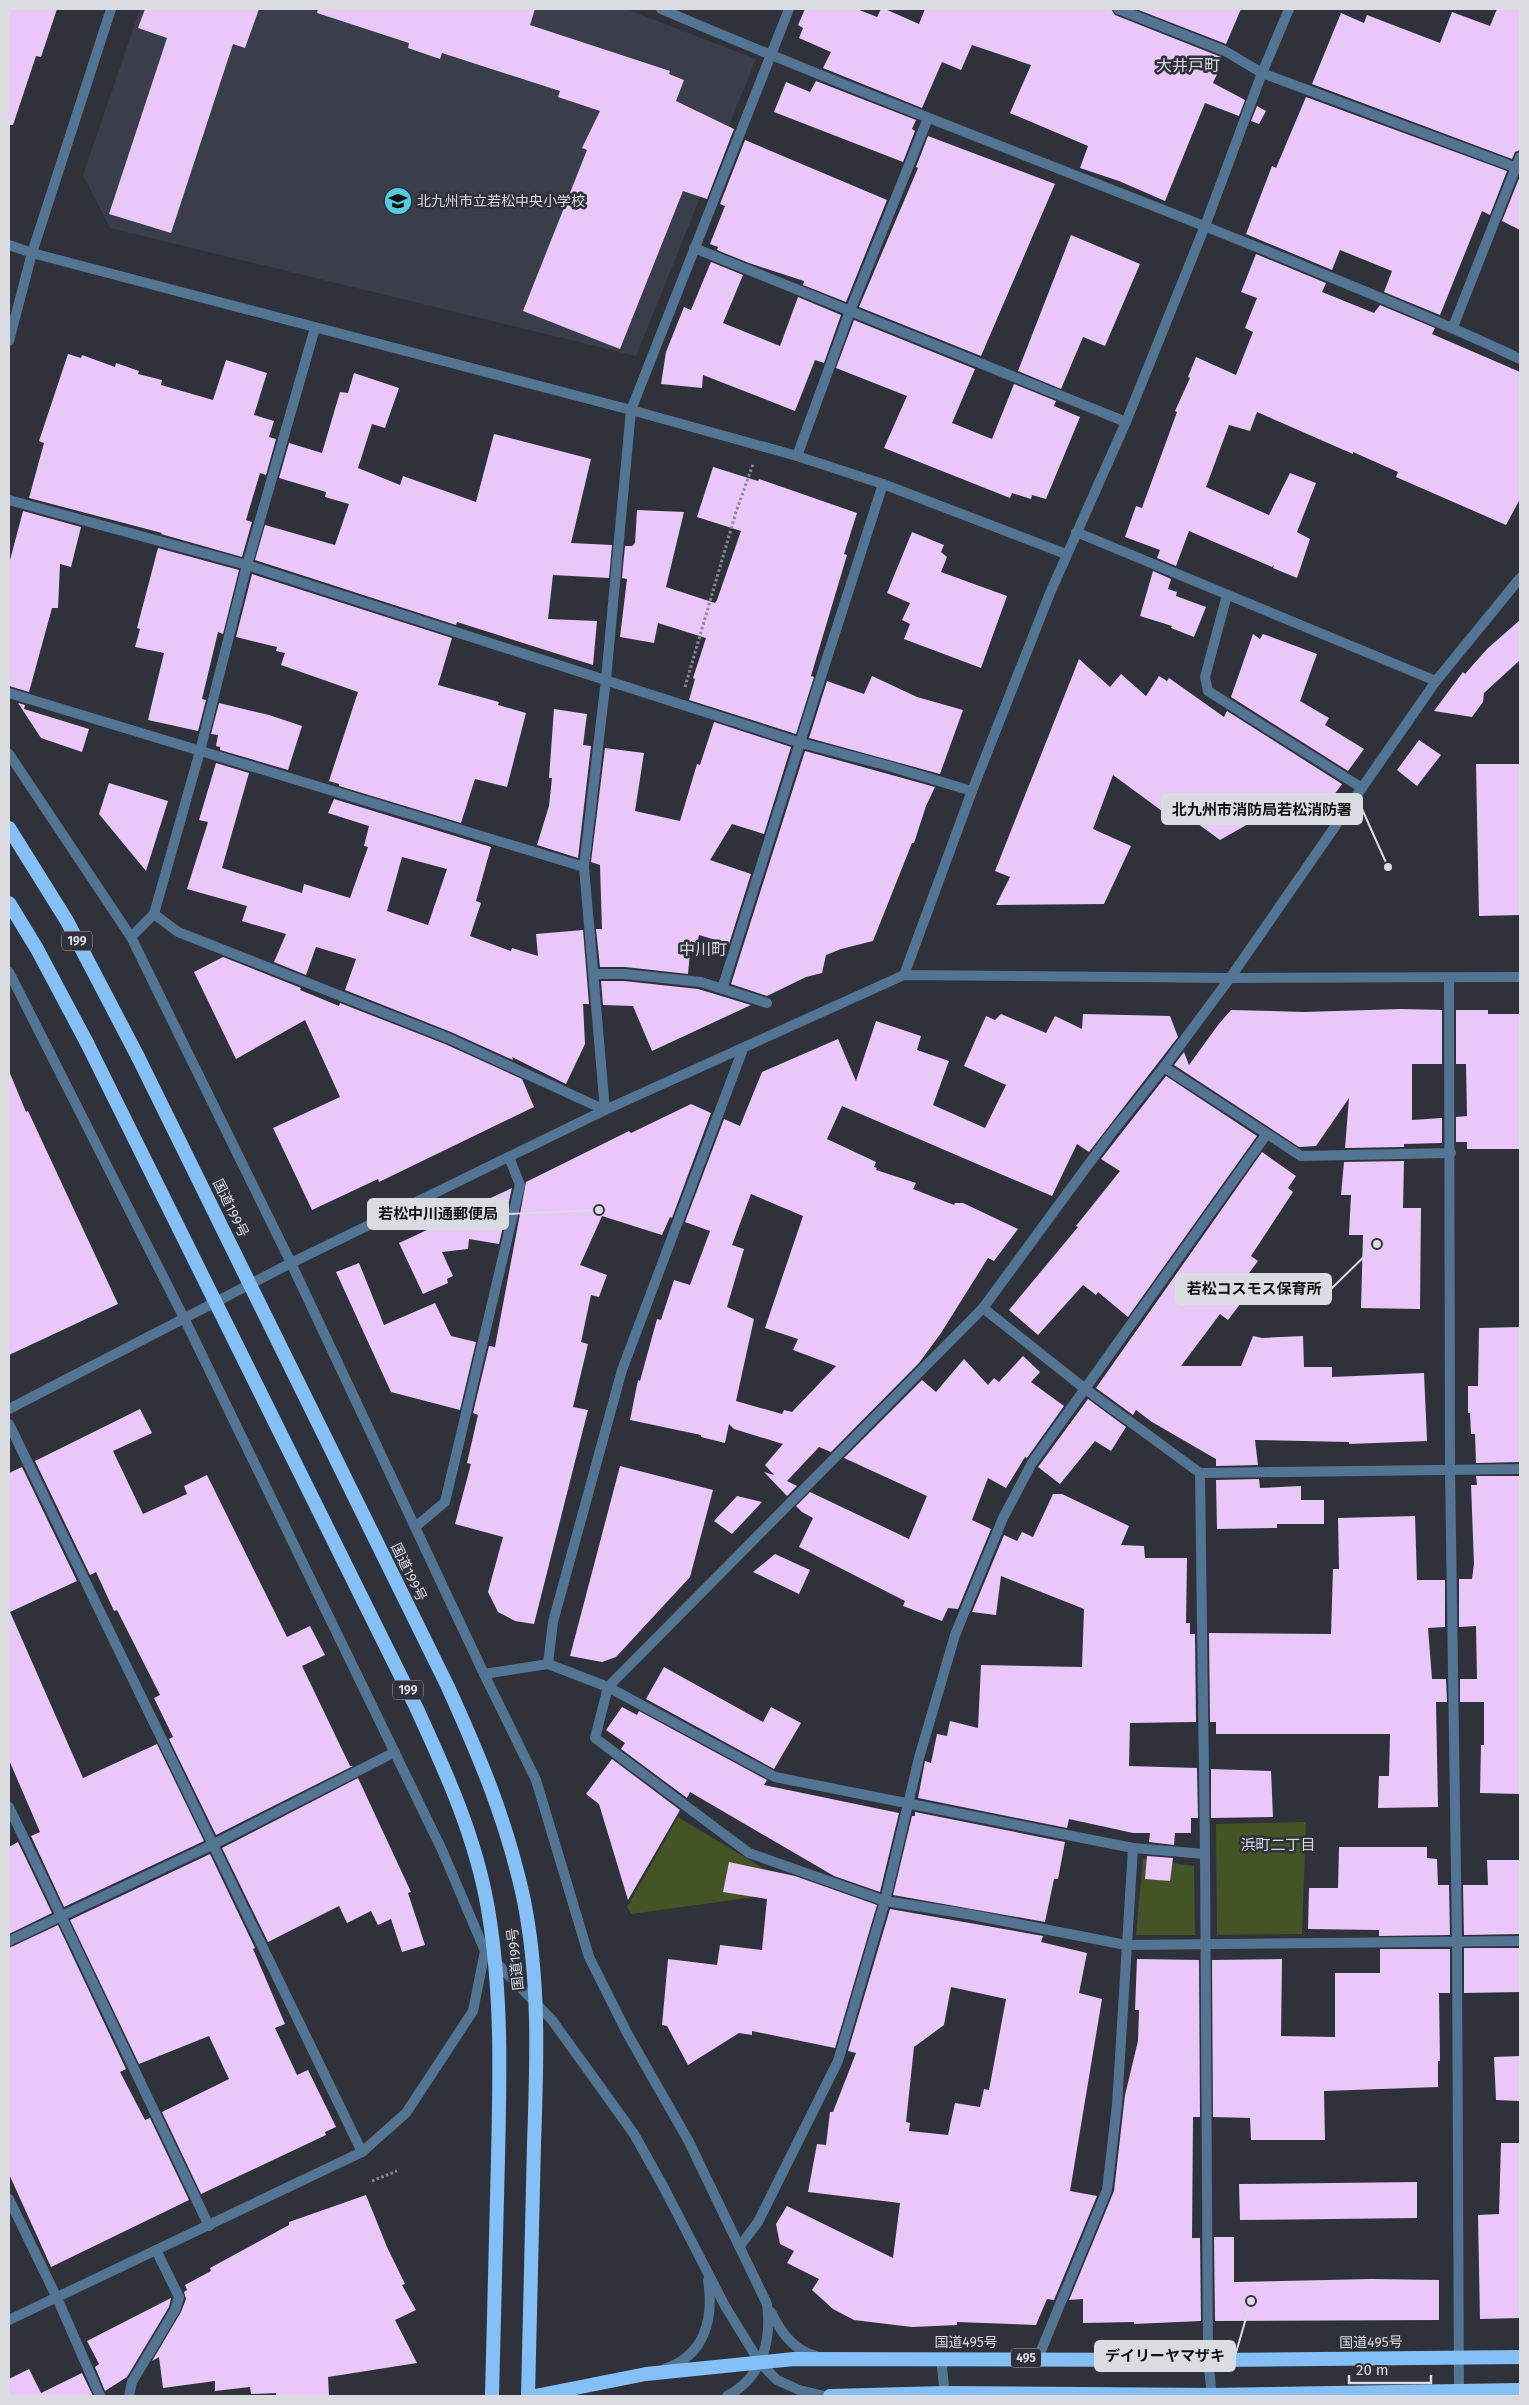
<svg xmlns="http://www.w3.org/2000/svg" width="1529" height="2405" viewBox="0 0 1529 2405" font-family="'Fira Sans','Noto Sans JP',sans-serif">
<style>
.built{fill:#393e4a}
.green{fill:#445424}
.building{fill:#e9c8f9;fill-rule:evenodd}
.lines{fill:none;stroke-linecap:round;stroke-linejoin:round}
.path{stroke:#898b92;stroke-width:3;stroke-dasharray:2.5 2.5;stroke-linecap:butt}
.minor{stroke:#537492;stroke-width:10}
.tertiary{stroke:#537492;stroke-width:10}
.trunk{stroke:#84c0f5;stroke-width:14}
.trunk-bridge{stroke:#84c0f5;stroke-width:14}
.labels{text-anchor:middle;stroke-width:5;stroke-linejoin:round;paint-order:stroke}
.shield{fill:#2f323a;stroke:#a7a9af;stroke-width:1}
.shield-label{font-size:12px;font-weight:bold;fill:#dadce1}
.poi-label{font-size:14px;fill:#dadce1;stroke:#2f323a;text-anchor:start}
.street-label{font-size:14px;fill:#dadce1;stroke:#2f323a}
.neighbourhood-label{font-size:15px;fill:#dadce1;stroke:#2f323a}
.quarter-label{font-size:16px;fill:#dadce1;stroke:#2f323a}
.leader{fill:none;stroke:#dadce1;stroke-width:2}
.callout-dot{fill:#dadce1;stroke:#2f323a;stroke-width:2}
.callout{fill:#dadce1;stroke:#dadce1;stroke-width:2}
.callout-label{font-size:15px;text-anchor:middle;font-weight:bold;fill:#111}
</style>
<rect width="100%" height="100%" fill="#2f323a"/>
<path class="built" d="M140,9H626L756,59L636,356L110,228L83,175Z"/>
<g class="green">
<path d="M678,1817L766,1870L762,1896L631,1914L627,1907Z"/>
<path d="M1306,1822L1302,1934L1217,1935L1216,1824Z"/>
<path d="M1143,1859L1194,1866L1195,1935H1136Z"/>
</g>
<g class="building">
<path d="M9,9H57L41,57L36,56L13,125H9Z"/>
<path d="M145,9H259L245,48L233,44L171,233L109,214L167,38L138,28Z"/>
<path d="M318,9H535L530,25L670,71L669,74L684,80L676,101L734,129L707,199L683,191L620,349L523,311L587,150L582,148L600,111L558,97L560,91L442,53L440,59L408,48L409,43L317,13Z"/>
<path d="M805,9H857L877,17L881,9H885L919,24L925,9H1111L1115,15L1221,57L1215,70L1218,72L1213,83L1245,100L1239,116L1205,103L1165,201L1119,181L1080,168L1088,146L1010,113L1031,65L972,45L961,70L942,62L922,108L823,68L831,52L799,38L803,28L798,25Z"/>
<path d="M1136,9H1241L1226,44Z"/>
<path d="M1497,9H1520V150L1515,152L1512,159L1312,84L1341,13L1364,23L1367,15L1440,43L1452,12L1490,26Z"/>
<path d="M816,81L916,120L912,129L915,131L903,162L774,112L786,82L810,92Z"/>
<path d="M1306,97L1507,171L1490,215L1482,211L1440,315L1384,292L1392,271L1340,250L1332,270L1246,234L1272,166L1276,168Z"/>
<path d="M1257,106L1266,111L1259,124L1251,121Z"/>
<path d="M928,136L1055,184L981,356L859,307L918,168L916,167Z"/>
<path d="M745,140L887,200L846,302L803,285L804,281L749,263L717,250L718,247L710,244L725,206L720,204Z"/>
<path d="M1520,176V230L1502,221Z"/>
<path d="M1071,235L1140,264L1105,346L1083,337L1061,389L1018,371Z"/>
<path d="M1256,254L1326,283L1322,292L1374,313L1380,305L1435,328L1432,334L1520,372V499L1506,525L1396,477L1398,472L1353,452V454L1257,412L1250,431L1229,425L1206,487L1269,515L1290,473L1316,483L1297,532L1310,539L1297,578L1273,568L1274,565L1272,567L1189,531L1176,566L1157,558L1160,550L1125,537L1136,506L1142,508L1177,412L1175,411L1190,378L1188,377L1196,357L1236,375L1253,332L1245,328L1257,298L1241,292Z"/>
<path d="M711,262L743,275L723,323L780,346L798,297L841,315L824,363L815,360L795,411L703,375L702,388L661,384L666,352L684,307L691,310Z"/>
<path d="M854,320L975,369L952,423L992,439L1014,384L1056,401L1054,406L1080,417L1046,499L1032,495L1031,499L1012,493L1010,498L884,448L907,396L836,368Z"/>
<path d="M68,354L81,358L82,355L115,367L116,363L139,371L138,374L162,380L161,385L213,400L226,360L267,373L254,415L274,421L269,437L276,439L266,475L260,473L246,520L252,522L242,557L161,534L162,533L29,498L44,443L39,441Z"/>
<path d="M354,373L399,388L385,428L372,424L358,468L400,485L403,476L476,502L494,434L591,459L571,543L612,545L609,578L553,575L548,619L597,621L593,665L457,622L456,625L255,560L265,525L335,545L349,504L325,497L326,492L279,478L289,443L322,453L340,392L348,393Z"/>
<path d="M713,467L758,481L759,479L857,513L844,554L847,555L811,676L814,677L796,734L689,700L695,679L693,678L706,638L658,623L654,643L620,637L627,579L622,578L625,546H632L635,543L637,510L684,512L666,587L715,603L717,600L741,531L697,517Z"/>
<path d="M23,511L81,527L71,567L60,564L58,608H52L29,692L9,686V564Z"/>
<path d="M912,532L944,545L941,552L947,557L941,572L1007,596L981,668L904,639L910,624L902,620L910,603L887,593Z"/>
<path d="M158,548L239,570L223,634L218,632L202,699L206,700L198,731L148,720L164,653L135,647L140,629L137,628Z"/>
<path d="M1153,571L1171,579L1168,589L1177,592L1176,596L1206,607L1194,637L1171,628L1172,626L1140,616Z"/>
<path d="M252,574L452,638L438,685L499,702L498,705L526,713L507,787L475,779L461,823L339,786V784L329,781L358,692L281,665L285,653L276,651L277,647L236,637Z"/>
<path d="M1520,620V660L1484,693L1483,702L1472,717L1434,711L1463,672L1465,674L1487,649Z"/>
<path d="M1253,634L1260,639L1263,634L1317,654L1300,701L1329,718L1325,725L1364,749L1348,771L1231,697Z"/>
<path d="M1079,659L1110,687L1121,674L1146,696L1159,676L1167,681L1169,678L1224,717L1227,711L1342,784L1312,825L1283,802L1266,825L1257,819L1220,840L1168,802L1162,811L1113,775L1093,829L1131,846L1104,904L996,905L1010,877L995,871Z"/>
<path d="M872,676L917,697L963,710L940,774L809,738L827,681L864,694Z"/>
<path d="M18,703L25,705L24,709L89,729L82,752L41,738Z"/>
<path d="M219,703L269,715L302,726L288,770L220,750V747L216,746L218,735L211,734Z"/>
<path d="M554,709L587,714L583,745L591,746L578,858L537,845L549,806L552,778H549Z"/>
<path d="M714,722L791,747L764,834L732,824L710,860L751,874L729,944L699,935L697,944L691,941L688,974L625,967H600L596,929H602L600,865L591,862L605,748L644,753L635,811L680,821L697,764L700,765Z"/>
<path d="M1419,740L1441,755L1417,786L1397,770Z"/>
<path d="M805,751L935,787L926,806L914,843H912L873,941L841,949L826,955L822,973L806,977L767,996L731,984Z"/>
<path d="M216,763L249,773L222,868L302,893L304,884L350,898L368,847L364,846L369,826L328,813L334,799L491,847L476,901L481,903L470,936L511,951L512,948L538,956L536,934L583,930L589,1004H583L585,1044L566,1084L512,1057L513,1060L451,1032L345,990L356,959L316,947L306,975L274,962L286,934L242,921L247,906L187,889L208,822L199,820ZM402,857L447,869L428,925L387,911Z"/>
<path d="M1476,764H1520V915L1479,916Z"/>
<path d="M109,783L168,801L146,871L99,814Z"/>
<path d="M223,957L301,988L300,990L339,1006L340,1003L445,1044L522,1079L534,1107L379,1182L378,1179L312,1210L273,1128L340,1097L305,1020L236,1059L194,972Z"/>
<path d="M601,981H624L698,989L751,1005L652,1051L633,1006L603,1005Z"/>
<path d="M1401,1009L1442,1010V1064H1412V1120L1442,1118V1143L1404,1144V1147L1345,1148L1349,1098L1316,1146L1299,1147L1174,1065L1184,1052L1189,1065L1218,1025L1231,1010L1304,1012Z"/>
<path d="M1456,1010H1488V1014H1520V1149H1467V1142H1456V1117L1467,1116L1466,1064H1456Z"/>
<path d="M1001,1014L1046,1033L1055,1016L1082,1029L1083,1014L1170,1016L1178,1037L1089,1152L1077,1144L1052,1196L842,1106L827,1139L876,1162L874,1167L877,1168L876,1170L916,1183L913,1189L954,1205L955,1203H963L1018,1229L994,1261L988,1258L941,1333L919,1363L831,1452L819,1447L787,1481L797,1486L787,1496L764,1472L774,1475L765,1465L783,1444L734,1429L729,1424L725,1443L701,1437V1435L630,1420L638,1380L640,1381L657,1319L661,1320L674,1280L690,1285L710,1231L685,1222L724,1119L740,1126L762,1072L838,1039L856,1081L876,1021L921,1036L917,1050L949,1061L933,1105L985,1128L1006,1085L964,1066L986,1016L995,1020ZM751,1194L803,1216L765,1328L798,1339L793,1350L836,1366L792,1412L784,1410L782,1414L736,1401L754,1319L727,1307L744,1249L732,1245Z"/>
<path d="M9,1071L26,1112L28,1111L118,1304L9,1355Z"/>
<path d="M1166,1076L1257,1136L1128,1317L1098,1292L1096,1295L1083,1285L1038,1335L1009,1310L1078,1227L1076,1226L1120,1171L1101,1159Z"/>
<path d="M691,1104L711,1113L672,1218L670,1217L662,1235L602,1216L580,1265L607,1275L599,1297L591,1295L581,1342L588,1344L573,1407L588,1410L534,1624L515,1621L498,1612L488,1592L503,1537L455,1524L471,1464L467,1463L478,1415L473,1413L489,1346L495,1347L526,1182L629,1131L631,1133Z"/>
<path d="M1262,1152L1296,1176L1288,1188L1293,1192L1251,1256L1258,1261L1235,1292L1244,1299L1228,1320L1220,1314L1181,1366H1241L1253,1336L1262,1338L1303,1336L1304,1367H1332V1377L1424,1373L1427,1441L1349,1444V1442L1255,1440L1258,1465L1216,1466V1459L1152,1422L1136,1410L1133,1415L1096,1388Z"/>
<path d="M1404,1161L1403,1208H1421L1420,1309L1361,1308L1363,1235H1349L1351,1195H1341L1344,1162Z"/>
<path d="M512,1188L499,1244L469,1239L468,1249L442,1252L453,1276L447,1279L448,1283L423,1294L399,1243L427,1230V1228L445,1219Z"/>
<path d="M359,1263L384,1325L435,1303L451,1336L476,1342L460,1410L391,1392L336,1272Z"/>
<path d="M1520,1327V1462L1476,1463L1475,1434H1471L1470,1413H1468V1386H1478L1479,1328Z"/>
<path d="M1023,1356L1040,1372L1031,1382L1064,1406L1027,1458L1025,1457L1006,1488L988,1478L972,1520L991,1529L958,1609L948,1608L942,1621L903,1606L905,1601L799,1547L813,1518L802,1512L796,1506L810,1492L909,1539L927,1496L844,1458L922,1380L936,1392L964,1359L988,1385L994,1378L999,1382Z"/>
<path d="M1088,1399L1126,1427L1111,1451L1095,1441L1060,1484L1038,1467Z"/>
<path d="M140,1409L152,1433L113,1451L143,1514L187,1494L184,1486L207,1475L287,1637L310,1626L325,1655L302,1666L350,1766H353L216,1835L169,1739L173,1737L154,1698L160,1695L117,1610L114,1611L96,1572L90,1575L35,1461Z"/>
<path d="M620,1466L713,1490L690,1577L616,1657L602,1662L570,1656Z"/>
<path d="M22,1467L77,1581L10,1612L83,1778L157,1744L204,1841L64,1907L31,1836L40,1832L9,1760V1473Z"/>
<path d="M1476,1476H1520V1794L1480,1793L1481,1745H1484V1702H1460V1679H1477L1476,1626L1459,1627V1579H1472L1474,1564L1471,1485H1477Z"/>
<path d="M1259,1479L1260,1488L1301,1486V1500H1324V1524H1277V1528L1217,1529L1216,1480Z"/>
<path d="M1053,1494H1062L1129,1526L1121,1545L1144,1546L1145,1558H1187L1186,1623H1190V1634H1195L1196,1722L1130,1723L1129,1766L1197,1768L1198,1818H1191V1833H1175L1174,1845L1149,1842L1150,1833H1133L1069,1819L1067,1828L918,1798L925,1761L931,1763L937,1734L947,1736L950,1721L978,1728L981,1665L1082,1667L1084,1609L1001,1576L996,1615L972,1612L1004,1535L1017,1541L1022,1532L1033,1537Z"/>
<path d="M737,1496L762,1502L732,1534L714,1521Z"/>
<path d="M1415,1516L1417,1580H1445V1627L1428,1628L1432,1679H1446L1447,1702H1436L1438,1807L1378,1808L1379,1776H1389L1390,1734H1216V1722H1210L1209,1633L1331,1634L1333,1569H1339L1338,1518Z"/>
<path d="M775,1554L810,1570L799,1594L753,1572Z"/>
<path d="M664,1667L763,1722L771,1707L801,1723L774,1769L646,1699Z"/>
<path d="M622,1707L637,1715L639,1711L767,1780L764,1785L899,1813L880,1892L834,1876L690,1792L687,1798L621,1749L625,1743L606,1730Z"/>
<path d="M612,1759L680,1810L628,1900L599,1804L586,1794Z"/>
<path d="M1211,1769L1271,1771L1273,1817L1211,1818Z"/>
<path d="M358,1778L411,1892L408,1893L425,1945L402,1952L391,1919L378,1925L371,1911L347,1923L339,1906L268,1942L222,1848Z"/>
<path d="M915,1812L1065,1842L1058,1879H1054L1045,1922L893,1895L912,1816H915Z"/>
<path d="M18,1842L52,1913L9,1934V1847Z"/>
<path d="M1339,1847H1427V1858L1437,1859L1438,1885H1449L1450,1935L1379,1936V1930L1308,1929L1309,1888H1338Z"/>
<path d="M210,1854L255,1948L253,1949L285,2024L275,2028L297,2075L308,2070L336,2127L325,2132L326,2135L201,2194L162,2112L229,2079L209,2036L139,2064L70,1920Z"/>
<path d="M1147,1856L1173,1858L1170,1881L1145,1879Z"/>
<path d="M1487,1860H1520V1934L1464,1935L1463,1885H1488Z"/>
<path d="M729,1862L795,1876L877,1905L835,2048L752,2031V2035L739,2033L688,2065L667,2026L662,2025L668,1959L717,1965L720,1945L762,1950L767,1899L723,1892Z"/>
<path d="M890,1909L1043,1936L1041,1942L1087,1953L1079,1993L1102,1999L1070,2191L1097,2196L1054,2300L1047,2299L1036,2325L957,2322V2325L912,2327L854,2320L833,2309L812,2290L819,2279L787,2263L794,2251L780,2244L776,2224L787,2206L893,2258L900,2203L808,2192L817,2144L826,2145L830,2112H833L856,2053L848,2051ZM951,1987L1006,1999L989,2090L984,2089L980,2107L955,2103L948,2135L909,2131L910,2123L906,2122L914,2047L944,2025Z"/>
<path d="M58,1925L126,2069L120,2072L145,2120L150,2118L189,2200L51,2267L9,2174V1948Z"/>
<path d="M1464,1948H1520V1992L1464,1993Z"/>
<path d="M1380,1949H1450V1993H1439L1440,2061H1438V2087L1324,2091L1325,2140H1251L1250,2118L1213,2117L1212,1960L1282,1959L1281,2036L1335,2037V1973H1380Z"/>
<path d="M1137,1959L1199,1960L1200,2117H1193L1192,2238H1200L1201,2321L1134,2324V2322L1083,2323V2299L1069,2300L1114,2191L1125,2095L1138,2041L1139,2010H1135Z"/>
<path d="M1520,2056V2101L1496,2100L1494,2057Z"/>
<path d="M1501,2143H1520V2318L1480,2319L1478,2215L1499,2214Z"/>
<path d="M1417,2182V2218L1240,2220L1239,2184Z"/>
<path d="M366,2195L387,2247L405,2284L402,2285L416,2310L395,2320L417,2363L328,2377L329,2396H276V2393L251,2394L250,2387L215,2391V2381L163,2388L159,2357L152,2361L181,2312L186,2299L184,2292L187,2290L185,2285L211,2271L210,2268L289,2225V2222Z"/>
<path d="M1214,2237H1234V2282L1371,2279L1439,2280V2320L1215,2321Z"/>
<path d="M171,2298L169,2307L127,2377L105,2391L95,2367L99,2364L87,2341Z"/>
<path d="M29,2369L41,2393L82,2373L93,2396H9V2379Z"/>
</g>
<g class="lines">
<g class="path">
<path d="M685,687L736,512L753,464"/>
<path d="M372,2181L397,2171"/>
</g>
<g class="minor">
<path d="M661,9C867,97 1077,174 1284,258C1363,291 1443,322 1520,359"/>
<path d="M1118,9L1225,51L1262,73L1520,169"/>
<path d="M694,248L1126,422"/>
<path d="M1453,327L1520,157"/>
<path d="M797,456L850,311L928,118"/>
<path d="M9,500L247,565L798,742L885,765L972,791"/>
<path d="M1076,532L1436,681"/>
<path d="M1520,578L1436,681L1230,978L1164,1067L1110,1135L983,1308L608,1687L595,1738L749,1853L885,1901L967,1914L1126,1945L1520,1941"/>
<path d="M1227,595L1205,677L1208,691L1362,788"/>
<path d="M9,693L584,867"/>
<path d="M154,914L200,751L247,565L315,328"/>
<path d="M131,937L154,914L178,932L448,1038L605,1110L584,867L606,679L631,410L789,9"/>
<path d="M594,974H624L701,982L767,1003"/>
<path d="M1449,978L1450,1469L1457,1941L1459,2396"/>
<path d="M722,989C776,820 828,652 883,484"/>
<path d="M1164,1067L1301,1156L1451,1153"/>
<path d="M983,1308L1084,1388L1200,1473L1520,1469"/>
<path d="M9,1424L362,2152"/>
<path d="M1200,1473L1205,1854L1208,2360L1212,2396"/>
<path d="M415,1527L445,1502L520,1185L509,1157"/>
<path d="M548,1664L553,1622L622,1370L743,1049"/>
<path d="M484,1674L548,1664L608,1687L775,1777L1133,1848L1205,1854"/>
<path d="M9,1807L209,2226"/>
<path d="M9,1941L214,1844L395,1752"/>
<path d="M9,2199L57,2298L100,2396"/>
<path d="M740,2246L758,2222L838,2061L885,1901L919,1758L955,1635L1003,1518L1032,1463L1266,1135"/>
<path d="M9,2320L362,2152L406,2113L473,2011L485,1951"/>
<path d="M941,2358L945,2396"/>
<path d="M1038,2358L1107,2190L1117,2105L1133,1848"/>
<path d="M129,2396L132,2382L175,2310L179,2297L156,2250"/>
</g>
<g class="tertiary">
<path d="M9,245L32,253L631,410L797,456L883,484L1066,554"/>
<path d="M9,341L32,253L111,9"/>
<path d="M9,754L131,937L291,1263L484,1674L536,1780L589,1957L627,2033L688,2140L767,2304C772,2341 762,2378 727,2396"/>
<path d="M9,972L185,1320L442,1850L485,1951L552,2020L634,2134L663,2186L725,2306L760,2363L777,2380L799,2390L825,2396"/>
<path d="M904,975L972,791L1050,593L1126,422L1205,226L1262,73L1289,9"/>
<path d="M9,1409L291,1263L605,1110L904,975L1230,978L1520,977"/>
<path d="M771,2312C780,2331 794,2351 816,2356"/>
<path d="M664,2369C705,2356 714,2319 708,2280"/>
</g>
<g class="trunk">
<path d="M9,828L67,921L138,1057"/>
<path d="M9,903L37,949L87,1043"/>
<path d="M535,2396L646,2374L794,2359L1208,2360L1520,2357"/>
<path d="M830,2396L944,2393L1212,2395L1520,2390"/>
</g>
<g class="trunk-bridge">
<path d="M87,1043L416,1707C446,1772 476,1838 488,1909C502,1992 500,2074 498,2158C496,2237 494,2317 492,2396"/>
<path d="M138,1057L448,1687C480,1758 506,1819 523,1896C540,1977 537,2061 534,2144C532,2228 530,2312 528,2396"/>
</g>
</g>
<defs>
<symbol id="school-disc" viewBox="-11 -11 22 22"><circle r="9.5" fill="#55cae0" stroke="#2f323a"/><path d="M0-5L7-2L0 1L-7-2ZM-4 1L0 2.5L4 1V4Q0 6-4 4Z" fill="#111"/></symbol>
</defs>
<g fill-rule="evenodd">
<use href="#school-disc" x="382" y="185" width="32" height="32"/>
</g>
<g class="labels">
<g class="shield">
<rect x="62" y="931.5" width="30" height="19" rx="4"/>
<rect x="393" y="1680.5" width="30" height="19" rx="4"/>
<rect x="1011" y="2348.5" width="30" height="19" rx="4"/>
</g>
<g class="shield-label">
<text x="77" y="945">199</text>
<text x="408" y="1694">199</text>
<text x="1026" y="2362">495</text>
</g>
<g class="poi-label">
<text x="417" y="206">北九州市立若松中央小学校</text>
</g>
<g class="street-label">
<text transform="translate(231 1208) rotate(64)" y="5">国道199号</text>
<text transform="translate(409 1572) rotate(64)" y="5">国道199号</text>
<text transform="translate(515 1959) rotate(-96)" y="5">国道199号</text>
<text x="966" y="2347">国道495号</text>
<text transform="translate(1371 2342) rotate(-1)" y="5">国道495号</text>
</g>
<g class="neighbourhood-label">
<text x="1278" y="1850">浜町二丁目</text>
</g>
<g class="quarter-label">
<text x="1188" y="71">大井戸町</text>
<text x="703" y="955">中川町</text>
</g>
</g>
<path class="leader" d="M1388 867L1362 809M599 1210L508 1214M1377 1244L1331 1289M1251 2301L1235 2356"/>
<g class="callout-dot">
<circle cx="1388" cy="867" r="5"/>
<circle cx="599" cy="1210" r="5"/>
<circle cx="1377" cy="1244" r="5"/>
<circle cx="1251" cy="2301" r="5"/>
</g>
<g class="callout">
<rect x="1162" y="794" width="200" height="30" rx="5"/>
<rect x="368" y="1199" width="140" height="30" rx="5"/>
<rect x="1176" y="1274" width="155" height="30" rx="5"/>
<rect x="1095" y="2341" width="140" height="30" rx="5"/>
</g>
<g class="callout-label">
<text x="1262" y="815">北九州市消防局若松消防署</text>
<text x="438" y="1219">若松中川通郵便局</text>
<text x="1254" y="1294">若松コスモス保育所</text>
<text x="1165" y="2361">デイリーヤマザキ</text>
</g>
<rect width="1529" height="2405" fill="none" stroke="#dadce1" stroke-width="20"/>
<path d="M1349 2375v8h82v-8" fill="none" stroke="#dadce1" stroke-width="2.5"/>
<text x="1356" y="2375" font-size="15" fill="#dadce1" stroke="#2f323a" stroke-width="4" paint-order="stroke">20 m</text>
</svg>
